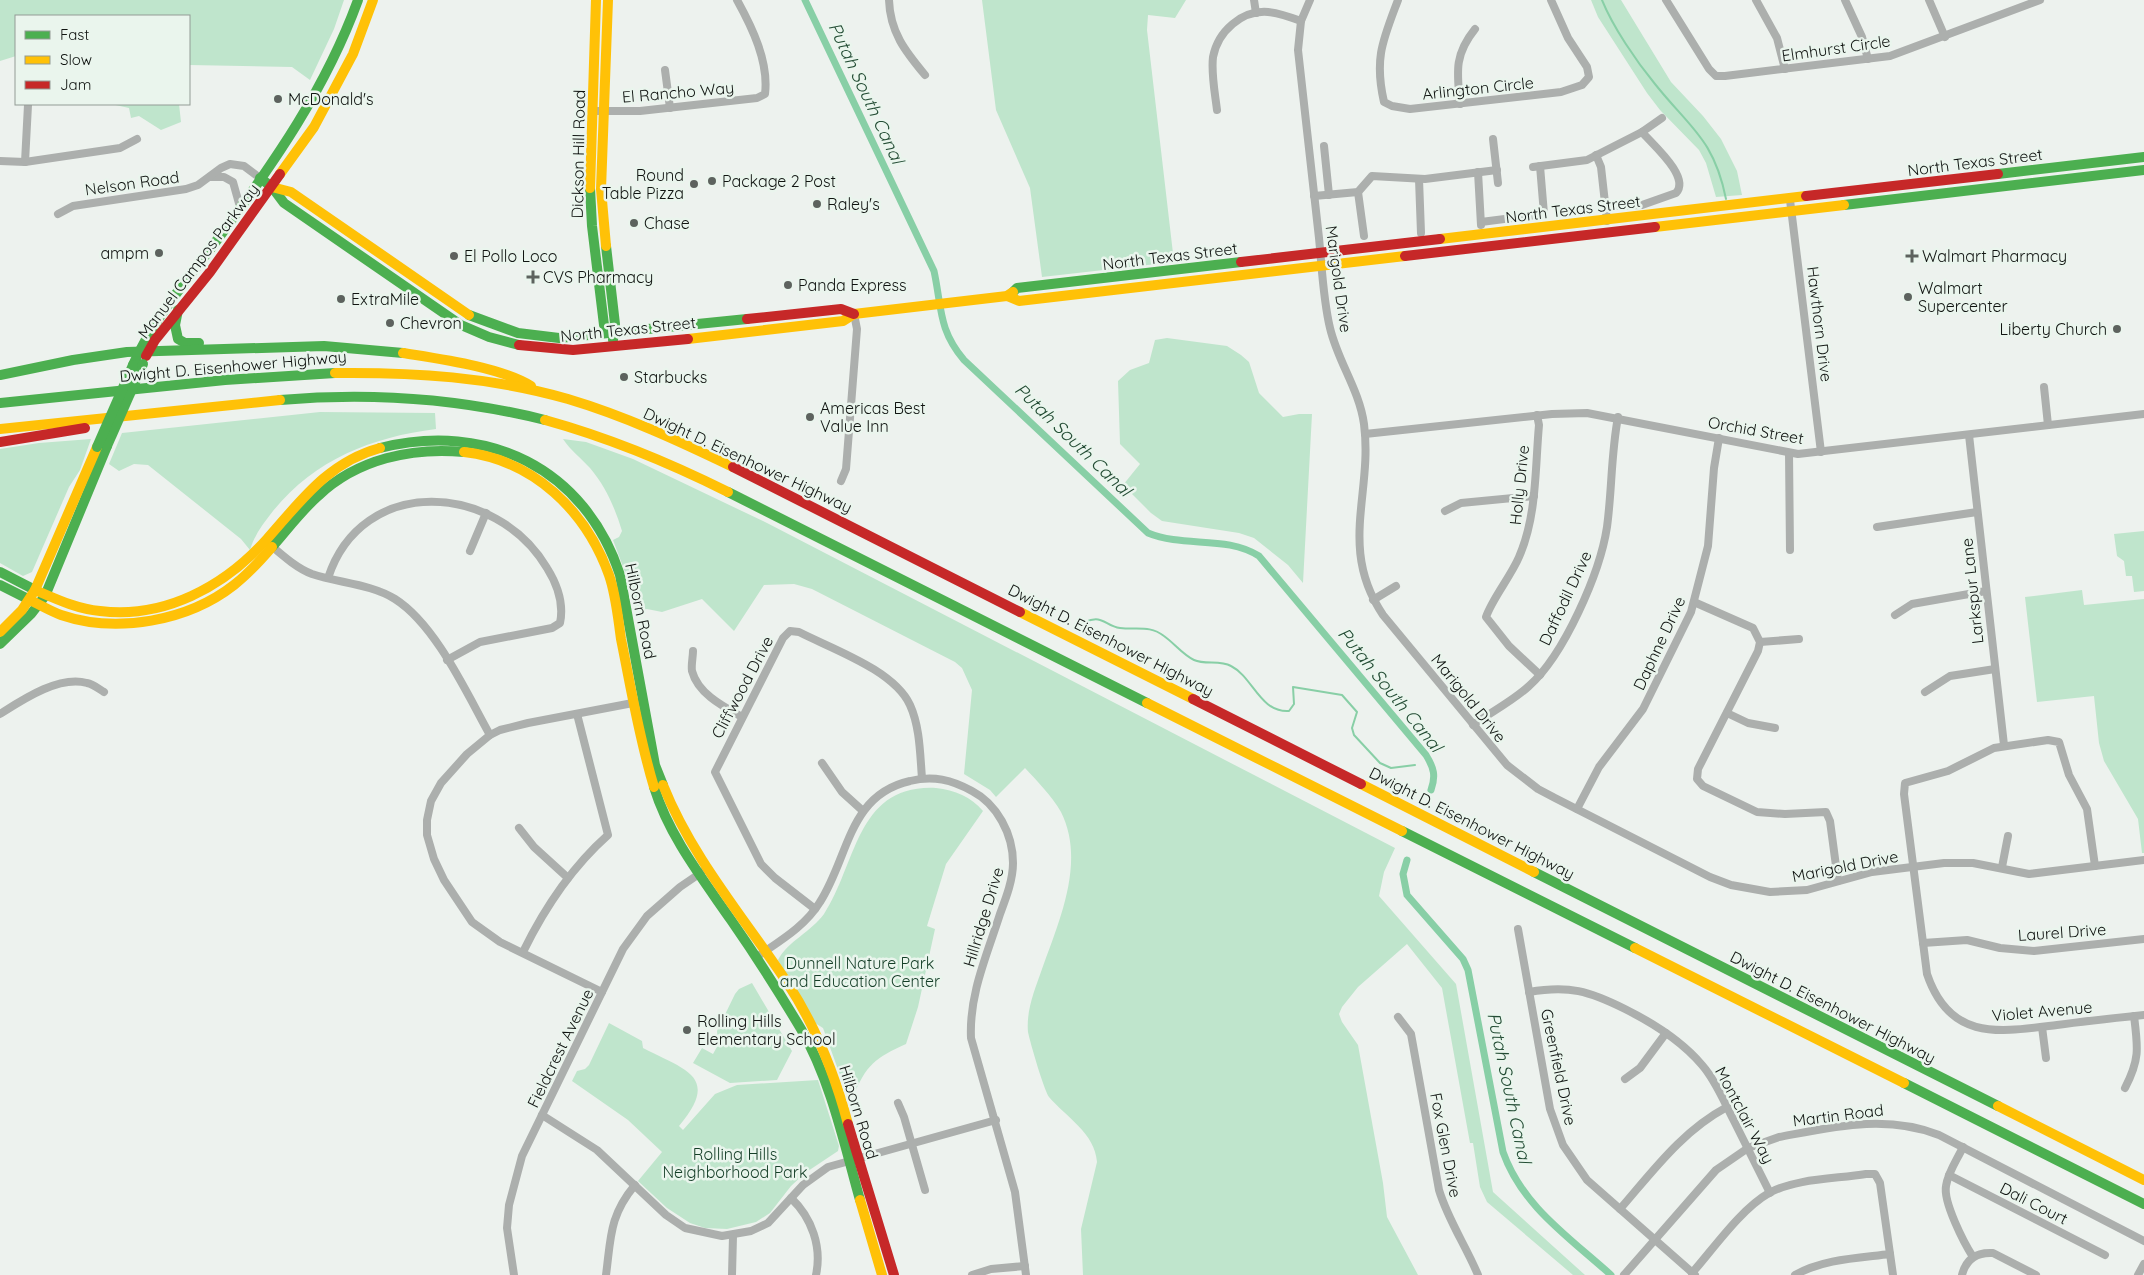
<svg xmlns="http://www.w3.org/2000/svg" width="2144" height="1275" viewBox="0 0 2144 1275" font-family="Quicksand,sans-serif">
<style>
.green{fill:#bfe5cc}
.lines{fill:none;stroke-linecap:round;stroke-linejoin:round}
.stream{stroke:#88cfa6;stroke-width:2}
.canal{stroke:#88cfa6;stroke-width:7}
.street{stroke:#acafad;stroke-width:8}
.fast{stroke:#4caf50;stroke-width:10}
.slow{stroke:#ffc107;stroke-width:10}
.jam{stroke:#c62828;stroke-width:10}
.fast-bridge{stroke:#4caf50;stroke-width:10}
.poi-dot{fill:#5d625e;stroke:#eaf5ed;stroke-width:2}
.labels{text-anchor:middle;stroke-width:5;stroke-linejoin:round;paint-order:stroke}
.street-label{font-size:16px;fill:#101411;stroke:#eaf5ed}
.poi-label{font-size:16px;fill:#101411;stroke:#eaf5ed;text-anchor:start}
.park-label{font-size:16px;fill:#143e27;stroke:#eaf5ed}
.water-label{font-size:18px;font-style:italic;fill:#234c34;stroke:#eaf5ed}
</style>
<rect width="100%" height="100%" fill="#edf2ee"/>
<g class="green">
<path d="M0,0H344L334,29L310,80L292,67L189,65V16H16V56L0,61Z"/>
<path d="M982,0H1186L1175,18L1148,15L1147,30L1174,262L1042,277L1030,188L996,110Z"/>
<path d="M1591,0H1621L1671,82L1703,116L1721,139L1737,171L1742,195L1716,197L1706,163L1699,150L1660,110L1647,93L1598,17Z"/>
<path d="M111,104H179L181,122L161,130L139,116L131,118L129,108Z"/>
<path d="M1167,338L1227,346L1241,355L1249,362L1259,393L1283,417L1299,414H1312L1303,583L1288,565L1254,538L1239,533L1162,521L1151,513L1123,485L1140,464L1120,444L1118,381L1130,370L1149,363L1155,340Z"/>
<path d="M320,412L435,413L436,429C372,437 314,460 273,511C263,524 255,534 250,550L241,539L148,465L134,464L119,471L109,464L122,433Z"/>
<path d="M91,439L80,470L69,487L32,572L23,576L0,563V449L39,443Z"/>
<path d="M563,439L586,442L633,459L767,523L1395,848L1384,872L1379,896L1456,984L1493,1192L1585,1275H1573L1487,1202L1480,1187L1473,1143H1470L1442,988L1407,944L1358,987L1342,1007L1339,1014L1342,1022L1358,1045L1383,1183L1387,1217L1418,1275H1083L1081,1229L1097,1162C1095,1133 1066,1117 1049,1097C1044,1090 1030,1042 1028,1032C1026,1010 1035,989 1042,969C1059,921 1086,862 1061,812C1052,796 1037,781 1025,768L996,797L990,790L964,774L972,690L962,668L955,662L812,589L794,584L764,585L734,631L702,599L662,612L647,609L636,611L628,580L613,540L619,537L622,531C615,508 606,487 590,468C581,458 571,451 563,439Z"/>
<path d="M2144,531V591L2134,592L2132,576H2126L2124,561L2117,556L2114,534Z"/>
<path d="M2082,590L2084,605L2144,599V853H2142L2138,819L2104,761L2099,743L2094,696L2037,702L2025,597Z"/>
<path d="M936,788C955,790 971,797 983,811L946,864L927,926L935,929L918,1007L906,1044C875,1058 866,1065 853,1097H848L823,1028L815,1023L778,960C788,941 811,932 824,914C857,864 856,784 936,788Z"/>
<path d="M752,983L792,1051L777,1080L730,1083L693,1063L702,1048L713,1054L718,1045L717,1031L735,994L739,989Z"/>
<path d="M609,1023L642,1041L643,1048C685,1070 721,1076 679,1126L683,1130L715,1094L737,1085L818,1080L839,1146L838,1151L805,1173L791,1186L770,1213L756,1222L727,1229L705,1228L690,1223L667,1208L638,1181L662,1152L628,1120L572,1081L577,1071L585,1069L589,1065Z"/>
</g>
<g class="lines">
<g class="stream">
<path d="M1602,0C1613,27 1636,61 1655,84C1690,128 1714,139 1726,199"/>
<path d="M1085,622C1103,614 1105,626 1120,628C1137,630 1150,625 1164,636C1174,643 1183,655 1194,660C1205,665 1220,660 1231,666C1253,677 1260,713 1289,711L1294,704L1293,687L1342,695L1357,712L1352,728L1354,735L1380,763L1391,768L1415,765"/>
</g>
<g class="canal">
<path d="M805,0L934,271C942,308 938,329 964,360L1148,533C1184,548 1226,535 1259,556L1426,755C1434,768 1436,776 1431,790"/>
<path d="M1407,860L1403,874L1407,895L1463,959L1468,970L1503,1152C1522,1206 1569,1237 1611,1275"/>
</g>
<g class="street">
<path d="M889,0C890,32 905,51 925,75"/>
<path d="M1254,0L1256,13"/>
<path d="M1310,0L1301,21L1298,50C1305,113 1312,175 1319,238C1322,268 1323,299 1330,328C1338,362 1359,389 1364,424C1373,494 1338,548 1383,615L1507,765L1538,789L1555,798L1710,877L1731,885L1770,892L1807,890L1872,872L1944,863H1973L2029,874L2144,860"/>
<path d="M1398,0C1383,40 1374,58 1384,102L1392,106L1410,109L1561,92L1582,85L1589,77L1587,67L1568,38L1551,0"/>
<path d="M1666,0L1709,69L1716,76H1725L1890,56L2040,0"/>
<path d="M1756,0L1777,38L1785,69"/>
<path d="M1845,0L1862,37L1868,59"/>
<path d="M1929,0L1945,37"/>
<path d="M665,70L670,108"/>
<path d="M1460,104C1457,72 1454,55 1475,29"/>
<path d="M1217,110C1215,93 1211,74 1213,57C1218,31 1242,10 1268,12C1279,13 1290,17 1301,21"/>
<path d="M592,111H640L757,98L765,94C769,62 752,27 737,0"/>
<path d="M1493,139L1498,183"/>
<path d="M1324,146L1329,195"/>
<path d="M1596,155L1601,167L1607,221"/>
<path d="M0,161L25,162L120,148L137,139"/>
<path d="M25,162L28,105"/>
<path d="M1533,167L1587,160L1642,132L1662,118"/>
<path d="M1478,172L1481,225"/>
<path d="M210,177H224L233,182L240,207"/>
<path d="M1419,179L1421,233"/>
<path d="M1358,192L1364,236"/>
<path d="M1314,196L1358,192L1372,176L1425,179L1497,170"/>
<path d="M1790,200L1821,452"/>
<path d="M1605,206L1642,205L1676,193C1691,177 1652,144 1642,132"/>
<path d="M58,214L73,206L186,189L198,185L221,168L230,164L244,166L260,178"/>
<path d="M1481,222L1544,214L1540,166"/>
<path d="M2044,387L2048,425"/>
<path d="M1537,415L1539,425C1535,469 1537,516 1519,557C1511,576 1492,599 1486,617L1509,646L1540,675"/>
<path d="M1365,434L1552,414L1587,413L1798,454L2144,414"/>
<path d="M1969,435L2004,745"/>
<path d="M1789,453L1790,550"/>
<path d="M841,481L846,469L857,329L854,314"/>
<path d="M1445,511L1461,503L1534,496"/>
<path d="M1877,527L1977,512"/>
<path d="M268,543C281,554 296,568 312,574C339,583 371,584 395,599C436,625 467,694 490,735"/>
<path d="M470,551L486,513"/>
<path d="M328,578C362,474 496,482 547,568C557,584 564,604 560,623L552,628L480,642L447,660"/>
<path d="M1373,600L1396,586"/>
<path d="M1694,602L1753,628L1760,642L1758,651L1698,769L1697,779L1703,786L1757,812L1785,814L1826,812L1830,821L1838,881"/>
<path d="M1895,615L1912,604L1986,591"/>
<path d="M1760,642L1799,639"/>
<path d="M693,651C693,657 691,665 692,671C698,694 724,707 742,717"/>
<path d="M1925,692L1950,676L1995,669"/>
<path d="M1727,713L1748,723L1775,728"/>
<path d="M0,714C22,700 59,675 87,683C93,684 99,689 104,692"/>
<path d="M1473,725C1491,712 1513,701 1529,686C1564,655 1600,573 1607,527C1612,490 1611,454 1618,417"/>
<path d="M822,763L842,792L863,811"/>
<path d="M1577,809L1599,767L1643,709L1691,612L1708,546L1714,468L1719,438"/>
<path d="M519,828L534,847L568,878"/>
<path d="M2095,866L2087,809L2069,775L2059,742L2048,740L1994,748L1948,771L1905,783L1904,794L1927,974C1950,1042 2000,1032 2057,1025C2086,1021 2115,1018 2144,1015"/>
<path d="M2002,867L2008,836"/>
<path d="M815,909L775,878L761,864L715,772L783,638L790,631L799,632C832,649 894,670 910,705C920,727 920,754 922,778"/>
<path d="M1518,929L1550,1109L1563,1145L1587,1180L1695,1275"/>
<path d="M1923,943L1967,940L2000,948L2034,951L2144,939"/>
<path d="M523,952C544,909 572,867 608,835L577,714"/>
<path d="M761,954C783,939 806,925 820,902C849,857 848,795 910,781C933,775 952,780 972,791C997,804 1013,834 1013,863C1013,880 1006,898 1000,914C987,955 969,994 971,1038L1015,1192L1026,1275"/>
<path d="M602,992L500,942L472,922L444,880L434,859L427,835V820L431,801L441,783L467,754L490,735L500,730L528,723L638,702"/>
<path d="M1529,992C1569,985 1589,991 1625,1009C1653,1023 1681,1040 1702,1065C1716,1081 1724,1102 1734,1121C1746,1145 1758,1169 1770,1193"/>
<path d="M1398,1017L1411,1034L1439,1190C1448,1220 1466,1246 1478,1275"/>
<path d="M2042,1027L2046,1058"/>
<path d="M1625,1079L1640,1068L1666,1033"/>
<path d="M2125,1088C2140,1059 2138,1048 2134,1016"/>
<path d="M898,1103L904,1117L925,1190"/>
<path d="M542,1115L597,1150L666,1215L685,1228L722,1236L751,1231L768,1223L803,1185L828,1167L996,1120"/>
<path d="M1963,1147C1957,1160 1948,1172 1946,1186C1943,1202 1964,1243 1973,1257"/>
<path d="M1949,1175L2105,1255"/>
<path d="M791,1198C812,1218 822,1247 816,1275"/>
<path d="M1620,1209C1653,1171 1682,1131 1727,1107"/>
<path d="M1692,1273C1714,1248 1741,1209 1769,1193C1797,1178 1836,1179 1866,1174H1875L1880,1183L1893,1275"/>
<path d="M514,1275L507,1228L509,1205L522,1156L623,949L647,916L680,887L702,872"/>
<path d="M606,1275C611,1238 609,1216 635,1185"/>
<path d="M732,1275L733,1236"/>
<path d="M972,1275L991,1269L1025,1266"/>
<path d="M1624,1275L1716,1170L1748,1148L1779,1137C1833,1127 1886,1114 1939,1135L2144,1241"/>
<path d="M1795,1275C1823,1259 1859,1258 1890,1254"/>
<path d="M1962,1275C1966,1259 1977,1252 1993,1253L2036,1275"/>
<path d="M2138,1275L2144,1264"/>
</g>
<g class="fast">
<path d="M1998,174L2144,157"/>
<path d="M260,178L272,187L284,203L461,325L489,337L519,345"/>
<path d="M590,188L592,226L604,325L612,334"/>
<path d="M1844,205L2144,170"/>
<path d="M606,246L615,324L613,340"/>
<path d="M1013,292L1017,288L1241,262"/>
<path d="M178,310L175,325L178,339L185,343H199"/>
<path d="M469,315L518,333L559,338L747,319"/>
<path d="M133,365C154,317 189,278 220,236C275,161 326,88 358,0"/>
<path d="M0,375L73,360L127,352L324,346L403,353"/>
<path d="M280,400C371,392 457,398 545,420"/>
<path d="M0,403L225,380L335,373"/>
<path d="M380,448C487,421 585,468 620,575L655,765L663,785"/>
<path d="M728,492L1147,703"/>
<path d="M272,547C287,530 301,511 318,496C357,459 412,447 464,452"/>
<path d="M0,572L35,590"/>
<path d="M0,585L30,600"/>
<path d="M0,644L31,614L45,596L107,446"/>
<path d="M654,787C669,836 702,878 731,920C756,956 779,992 801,1029C831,1081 844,1143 860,1200"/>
<path d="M1402,831L1635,948"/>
<path d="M1534,872L1998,1106"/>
<path d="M1904,1083L2144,1204"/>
</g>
<g class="slow">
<path d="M280,174L314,127L353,54L373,0"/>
<path d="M272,187L291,192L469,315"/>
<path d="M590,188L596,0"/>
<path d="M1655,227L1844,205"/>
<path d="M1440,239L1806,196"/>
<path d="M606,246L601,189L608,0"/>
<path d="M1007,296L1019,301L1405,256"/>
<path d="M688,339L843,321L854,314L1007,296L1013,292"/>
<path d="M403,353C440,359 500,367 531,386"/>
<path d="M335,373C413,372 492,377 568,399C625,416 679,441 733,467"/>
<path d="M545,420C610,438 668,462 728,492"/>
<path d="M0,429L280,400"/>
<path d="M464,452C534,460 586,511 609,575C616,595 618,618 621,639C631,688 639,738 654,787"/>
<path d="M35,590C56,599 77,609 100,611C164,619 224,587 267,539C300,502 328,462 380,448"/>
<path d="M30,600C40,605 50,611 61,615C117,634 188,621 234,585C248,574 260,561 272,547"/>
<path d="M1020,612L1193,699"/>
<path d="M0,632L22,610L35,590L97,447"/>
<path d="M1147,703L1402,831"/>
<path d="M1361,784L1534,872"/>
<path d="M663,785C692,858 745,919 788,984C816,1027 835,1075 848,1124"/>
<path d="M1635,948L1904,1083"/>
<path d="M1998,1106L2144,1180"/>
<path d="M860,1200L882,1275"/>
</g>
<g class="jam">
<path d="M1806,196L1998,174"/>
<path d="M1405,256L1655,227"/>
<path d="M1241,262L1440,239"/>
<path d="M747,319L841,309L854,314"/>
<path d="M519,345L573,350L688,339"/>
<path d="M146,356L155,340L210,272L280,174"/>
<path d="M0,442L85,428"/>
<path d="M733,467L1020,612"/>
<path d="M1193,699L1361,784"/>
<path d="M848,1124L894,1275"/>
</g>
<g class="fast-bridge">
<path d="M107,446L143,364"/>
<path d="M97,447L133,365"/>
</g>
</g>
<g class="poi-dot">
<circle cx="278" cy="99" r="5"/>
<circle cx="712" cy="181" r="5"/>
<circle cx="694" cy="184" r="5"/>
<circle cx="817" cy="204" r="5"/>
<circle cx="634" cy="223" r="5"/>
<circle cx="159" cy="253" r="5"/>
<circle cx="454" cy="256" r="5"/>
<path d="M1909.5 248.5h5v5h5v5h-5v5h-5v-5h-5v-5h5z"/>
<path d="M530.5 269.5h5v5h5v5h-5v5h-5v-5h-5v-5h5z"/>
<circle cx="788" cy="285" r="5"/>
<circle cx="1908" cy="297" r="5"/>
<circle cx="341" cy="299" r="5"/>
<circle cx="390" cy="323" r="5"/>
<circle cx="2117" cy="329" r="5"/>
<circle cx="624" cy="377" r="5"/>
<circle cx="810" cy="417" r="5"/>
<circle cx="687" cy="1030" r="5"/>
</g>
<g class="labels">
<g class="street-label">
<text transform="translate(1836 48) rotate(-8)" y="6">Elmhurst Circle</text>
<text transform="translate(1478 88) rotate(-6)" y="6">Arlington Circle</text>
<text transform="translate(678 92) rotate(-5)" y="6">El Rancho Way</text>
<text transform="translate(578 154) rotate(-89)" y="6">Dickson Hill Road</text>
<text transform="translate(1975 162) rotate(-7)" y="6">North Texas Street</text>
<text transform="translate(132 183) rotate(-8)" y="6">Nelson Road</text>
<text transform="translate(1573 209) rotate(-7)" y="6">North Texas Street</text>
<text transform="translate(1170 256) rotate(-7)" y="6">North Texas Street</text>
<text transform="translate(198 261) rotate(-53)" y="6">Manuel Campos Parkway</text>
<text transform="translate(1339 279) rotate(82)" y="6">Marigold Drive</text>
<text transform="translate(1820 324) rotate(83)" y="6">Hawthorn Drive</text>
<text transform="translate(628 329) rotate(-6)" y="6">North Texas Street</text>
<text transform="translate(233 366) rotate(-5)" y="6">Dwight D. Eisenhower Highway</text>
<text transform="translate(1756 430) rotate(10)" y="6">Orchid Street</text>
<text transform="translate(748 460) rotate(25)" y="6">Dwight D. Eisenhower Highway</text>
<text transform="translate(1519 485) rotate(-84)" y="6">Holly Drive</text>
<text transform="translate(1972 591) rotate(-96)" y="6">Larkspur Lane</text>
<text transform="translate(1565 598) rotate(-65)" y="6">Daffodil Drive</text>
<text transform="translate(641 611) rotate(78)" y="6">Hilborn Road</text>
<text transform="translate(1111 640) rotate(27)" y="6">Dwight D. Eisenhower Highway</text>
<text transform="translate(1659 643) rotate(-65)" y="6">Daphne Drive</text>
<text transform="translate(742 687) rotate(-62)" y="6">Cliffwood Drive</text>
<text transform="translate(1469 698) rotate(51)" y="6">Marigold Drive</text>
<text transform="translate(1472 823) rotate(27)" y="6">Dwight D. Eisenhower Highway</text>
<text transform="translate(1845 866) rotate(-11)" y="6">Marigold Drive</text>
<text transform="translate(983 917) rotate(-73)" y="6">Hillridge Drive</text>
<text transform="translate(2062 932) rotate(-4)" y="6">Laurel Drive</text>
<text transform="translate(1833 1007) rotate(27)" y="6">Dwight D. Eisenhower Highway</text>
<text transform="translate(2042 1011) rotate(-5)" y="6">Violet Avenue</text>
<text transform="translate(560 1048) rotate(-64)" y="6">Fieldcrest Avenue</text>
<text transform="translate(1559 1067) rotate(78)" y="6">Greenfield Drive</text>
<text transform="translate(859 1112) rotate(73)" y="6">Hilborn Road</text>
<text transform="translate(1745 1115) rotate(62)" y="6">Montclair Way</text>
<text transform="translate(1838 1115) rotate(-7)" y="6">Martin Road</text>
<text transform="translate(1446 1145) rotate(79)" y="6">Fox Glen Drive</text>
<text transform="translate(2034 1203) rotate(27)" y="6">Dali Court</text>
</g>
<g class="poi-label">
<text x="288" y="105">McDonald's</text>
<text x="684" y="181" text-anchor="end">Round<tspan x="684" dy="18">Table Pizza</tspan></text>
<text x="722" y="187">Package 2 Post</text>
<text x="827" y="210">Raley's</text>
<text x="644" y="229">Chase</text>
<text x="149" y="259" text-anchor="end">ampm</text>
<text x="464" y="262">El Pollo Loco</text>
<text x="1922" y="262">Walmart Pharmacy</text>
<text x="543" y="283">CVS Pharmacy</text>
<text x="798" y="291">Panda Express</text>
<text x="1918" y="294">Walmart<tspan x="1918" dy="18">Supercenter</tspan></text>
<text x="351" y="305">ExtraMile</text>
<text x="400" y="329">Chevron</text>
<text x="2107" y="335" text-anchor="end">Liberty Church</text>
<text x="634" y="383">Starbucks</text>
<text x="820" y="414">Americas Best<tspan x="820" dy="18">Value Inn</tspan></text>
<text x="697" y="1027">Rolling Hills<tspan x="697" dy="18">Elementary School</tspan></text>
</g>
<g class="park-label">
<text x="860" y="969">Dunnell Nature Park<tspan x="860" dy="18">and Education Center</tspan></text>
<text x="735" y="1160">Rolling Hills<tspan x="735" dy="18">Neighborhood Park</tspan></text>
</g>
<g class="water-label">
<text transform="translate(866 93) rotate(65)" y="6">Putah South Canal</text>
<text transform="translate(1073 440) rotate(44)" y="6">Putah South Canal</text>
<text transform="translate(1390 690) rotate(51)" y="6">Putah South Canal</text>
<text transform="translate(1509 1088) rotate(78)" y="6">Putah South Canal</text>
</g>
</g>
<rect x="15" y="15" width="175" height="90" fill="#eaf5ed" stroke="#939b95"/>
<rect x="25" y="31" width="25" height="8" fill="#4caf50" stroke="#939b95"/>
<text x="60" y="40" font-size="15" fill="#101411">Fast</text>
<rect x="25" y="56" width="25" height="8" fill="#ffc107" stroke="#939b95"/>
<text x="60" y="65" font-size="15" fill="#101411">Slow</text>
<rect x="25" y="81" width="25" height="8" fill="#c62828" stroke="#939b95"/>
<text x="60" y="90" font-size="15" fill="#101411">Jam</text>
</svg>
